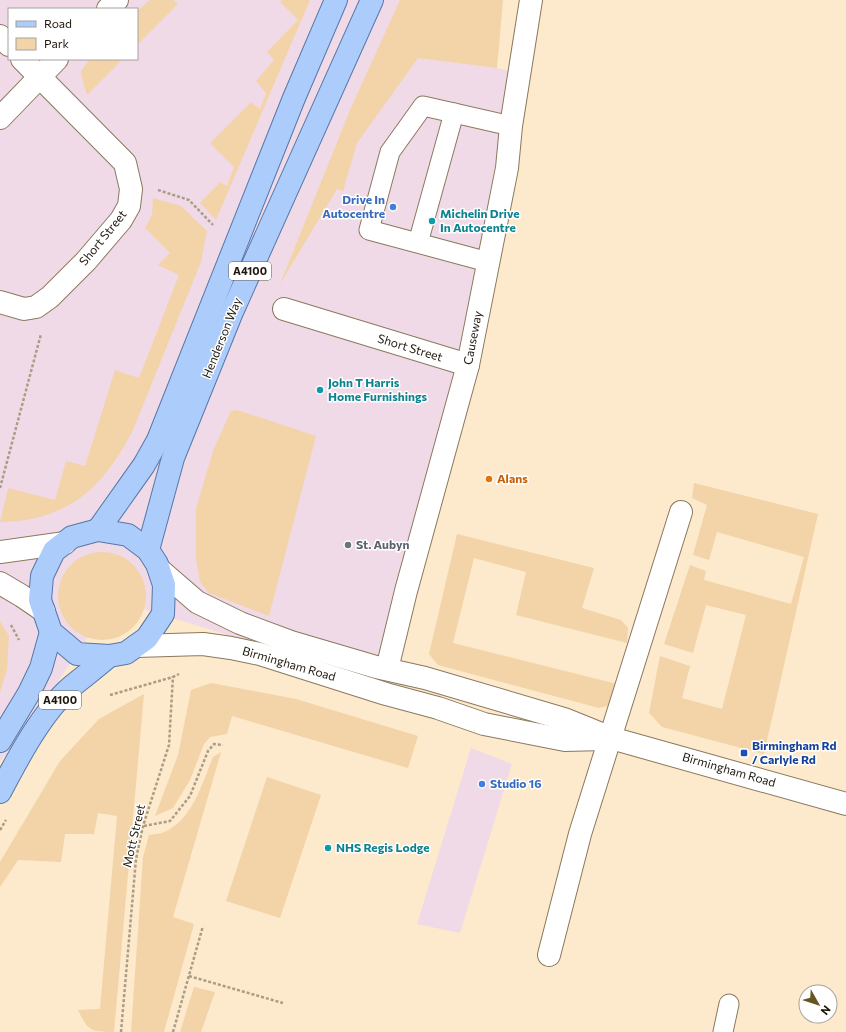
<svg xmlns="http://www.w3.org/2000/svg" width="846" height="1032" viewBox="0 0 846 1032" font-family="Commissioner,sans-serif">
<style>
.commercial{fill:#f1dae7;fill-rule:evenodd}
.green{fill:#f2d4a8}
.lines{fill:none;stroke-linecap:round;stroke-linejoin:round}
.lane-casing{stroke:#8b795e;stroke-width:21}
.street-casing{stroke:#8b795e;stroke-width:24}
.secondary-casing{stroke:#8b795e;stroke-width:24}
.primary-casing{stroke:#5677a7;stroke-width:24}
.path{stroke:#ab9c85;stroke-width:2.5;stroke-dasharray:3 2;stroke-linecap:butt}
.lane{stroke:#fff;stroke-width:19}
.street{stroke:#fff;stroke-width:22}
.secondary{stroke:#fff;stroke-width:22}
.primary{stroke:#acccfc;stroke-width:22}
.shop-dot{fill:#3f7fe0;stroke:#fff;stroke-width:1.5}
.culture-dot{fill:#0f9aa8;stroke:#fff;stroke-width:1.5}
.food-dot{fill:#e8710a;stroke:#fff;stroke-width:1.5}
.worship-dot{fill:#6b7280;stroke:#fff;stroke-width:1.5}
.transit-dot{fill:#1a4fb4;stroke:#fff;stroke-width:1.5}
.labels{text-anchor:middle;stroke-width:3;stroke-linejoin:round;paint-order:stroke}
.shield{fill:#fff;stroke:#625d55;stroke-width:1}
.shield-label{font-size:11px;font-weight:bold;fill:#1e170c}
.shop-label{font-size:12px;font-weight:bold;fill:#366cbe;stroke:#fff;text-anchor:end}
.culture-label{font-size:12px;font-weight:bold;fill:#0d838f;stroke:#fff;text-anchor:start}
.street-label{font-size:12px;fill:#1e170c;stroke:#fff}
.food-label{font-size:12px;font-weight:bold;fill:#c56008;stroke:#fff;text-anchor:start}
.worship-label{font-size:12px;font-weight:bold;fill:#5b616d;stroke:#fff;text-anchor:start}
.transit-label{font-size:12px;font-weight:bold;fill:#164399;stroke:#fff;text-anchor:start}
</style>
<rect width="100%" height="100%" fill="#fde9cb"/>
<g class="commercial">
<path d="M0,0H476L497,68L519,73L511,126L383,682L113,600L46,699L7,754L0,761ZM9,9H137V59H9Z"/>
<path d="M471,748L512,764L460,933L417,924Z"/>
</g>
<g class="green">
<path d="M150,0H173L178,4L137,45V11Z"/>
<path d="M282,0H310L216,220L200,203L220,182L227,186L234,167L210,143L251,102L260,109L266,93L256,81L274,60L267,52L298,20L280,2Z"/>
<path d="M400,0H503L497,68L418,58L357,143L343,191L337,189L280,284L350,110Z"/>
<path d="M90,59H123L87,95L82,79L81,71Z"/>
<path d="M153,198L181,206L207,231L201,262L133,430C103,488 68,521 0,522L8,488L55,500L66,461L85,466L115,370L139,378L179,275L158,265L170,253L145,228L152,215Z"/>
<path d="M237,410L316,436L269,616L209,593L200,582L196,559V508L214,448L231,411Z"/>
<path d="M694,483L818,514L764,754L662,727L649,713L660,656L690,666L682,698L722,709L746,615L706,605L693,653L664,644L690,565L706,571L704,580L791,604L804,557L717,532L709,560L693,555L707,505L692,498Z"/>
<path d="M457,534L594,568L582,608L621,620L628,628L627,643L516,615L526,572L474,558L453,643L617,684L611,705L599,708L438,665L429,654Z"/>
<circle cx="102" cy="596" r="44"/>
<path d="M0,621L9,636L7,670L0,692Z"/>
<path d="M211,683L296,699L418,736L408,768L232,716L227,734L210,737L204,744L190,780L173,808L155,816L178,755L191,690Z"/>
<path d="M144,694L114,1032C91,1032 88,1031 78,1010L100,1009L117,816L98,813L94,834H65L61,862L18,860L0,887V862L60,761L99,719Z"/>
<path d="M221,752L173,917L194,924L164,1032H131L143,857L149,835C156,834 165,833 170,829C194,815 203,781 213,757Z"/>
<path d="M267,777L321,795L280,918L226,901Z"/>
<path d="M194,987L215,992L201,1032H180Z"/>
</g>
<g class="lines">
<defs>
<g id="lane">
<path d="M454,113L511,126"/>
<path d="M418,243L454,113L423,106L390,152L369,230L488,262"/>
<path d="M723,1032L729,1004"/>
</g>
<g id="street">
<path d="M108,9L117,0"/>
<path d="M0,36L9,45"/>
<path d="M0,118L57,59"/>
<path d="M0,302L24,309L36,307L50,297L86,261L121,220L129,206L131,189L125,163L22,59"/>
<path d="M284,309L468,365"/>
<path d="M387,669L406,591L468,365L507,168L511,126L531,0"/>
<path d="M549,955L580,834L681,512"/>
</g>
<g id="secondary">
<path d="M0,552L65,543"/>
<path d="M160,570L197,602L240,623L291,642L376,667L425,678L564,719L611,738L846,804"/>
<path d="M0,583L22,596L44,611"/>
<path d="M136,646L203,644L231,648L260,654L386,694L438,708L484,724L565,740L604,739"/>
</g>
<g id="primary">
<path d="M98,530L144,465L158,440L294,98L336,0"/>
<path d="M98,530L128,535L148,550L157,564L164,585L163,614L147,638L126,653L109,656L77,654L51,632L40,600L42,576L54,551L72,537Z"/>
<path d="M148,550L173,458L232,312L372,0"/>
<path d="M0,741L29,693L41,668L51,632"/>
<path d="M0,792C18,758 42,712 71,687C83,677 97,667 109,656"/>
</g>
</defs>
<use href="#lane" class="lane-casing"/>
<use href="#street" class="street-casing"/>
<use href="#secondary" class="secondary-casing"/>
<use href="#primary" class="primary-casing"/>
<g class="path">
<path d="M158,190L189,200L213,225"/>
<path d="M0,488L41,334"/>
<path d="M11,625L19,640"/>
<path d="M110,695L173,677L179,674"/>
<path d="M144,826L170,821L190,796L208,751L214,744L223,745"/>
<path d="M0,830L6,820"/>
<path d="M189,976L283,1003"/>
<path d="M121,1032L136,859L143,826L169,745L173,676"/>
<path d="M173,1032L203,926"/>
</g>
<use href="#lane" class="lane"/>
<use href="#street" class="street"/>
<use href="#secondary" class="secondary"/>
<use href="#primary" class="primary"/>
</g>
<g class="shop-dot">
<circle cx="393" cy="207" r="4"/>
<circle cx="482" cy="784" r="4"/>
</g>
<g class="culture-dot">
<circle cx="432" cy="221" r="4"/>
<circle cx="320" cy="390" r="4"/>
<circle cx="328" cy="848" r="4"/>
</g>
<circle class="food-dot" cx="489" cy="479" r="4"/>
<circle class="worship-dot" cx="348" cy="545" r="4"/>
<rect class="transit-dot" x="740" y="749" width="8" height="8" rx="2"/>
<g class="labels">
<g class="shield">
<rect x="229" y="262" width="42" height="18" rx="3"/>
<rect x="39" y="691" width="42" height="18" rx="3"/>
</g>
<g class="shield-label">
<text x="250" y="275">A4100</text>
<text x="60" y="704">A4100</text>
</g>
<g class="shop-label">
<text x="385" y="204">Drive In<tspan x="385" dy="14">Autocentre</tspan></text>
<text x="490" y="788" text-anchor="start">Studio 16</text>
</g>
<g class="culture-label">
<text x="440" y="218">Michelin Drive<tspan x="440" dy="14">In Autocentre</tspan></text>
<text x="328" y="387">John T Harris<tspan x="328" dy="14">Home Furnishings</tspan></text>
<text x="336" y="852">NHS Regis Lodge</text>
</g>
<g class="street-label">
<text transform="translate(103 238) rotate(-51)" y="4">Short Street</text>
<text transform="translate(222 338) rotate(-68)" y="4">Henderson Way</text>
<text transform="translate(473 338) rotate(-79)" y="4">Causeway</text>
<text transform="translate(410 348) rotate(17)" y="4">Short Street</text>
<text transform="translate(289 664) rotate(16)" y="4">Birmingham Road</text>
<text transform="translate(729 770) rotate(16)" y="4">Birmingham Road</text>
<text transform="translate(134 836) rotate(-77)" y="4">Mott Street</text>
</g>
<g class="food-label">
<text x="497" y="483">Alans</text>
</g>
<g class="worship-label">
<text x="356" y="549">St. Aubyn</text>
</g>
<g class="transit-label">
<text x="752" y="750">Birmingham Rd<tspan x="752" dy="14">/ Carlyle Rd</tspan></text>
</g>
</g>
<rect x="8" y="8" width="130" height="52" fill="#ffffff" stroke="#a5a29e"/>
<rect x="16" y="21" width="20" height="6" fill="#acccfc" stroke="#a5a29e"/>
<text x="44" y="28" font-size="12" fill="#1e170c">Road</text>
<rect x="16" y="38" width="20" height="12" fill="#f2d4a8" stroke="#a5a29e"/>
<text x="44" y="48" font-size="12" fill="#1e170c">Park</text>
<g transform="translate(818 1004) rotate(129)"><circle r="19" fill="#ffffff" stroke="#a5a29e"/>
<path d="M0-3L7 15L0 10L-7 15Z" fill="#645522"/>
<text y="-6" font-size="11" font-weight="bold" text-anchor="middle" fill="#1e170c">N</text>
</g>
</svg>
